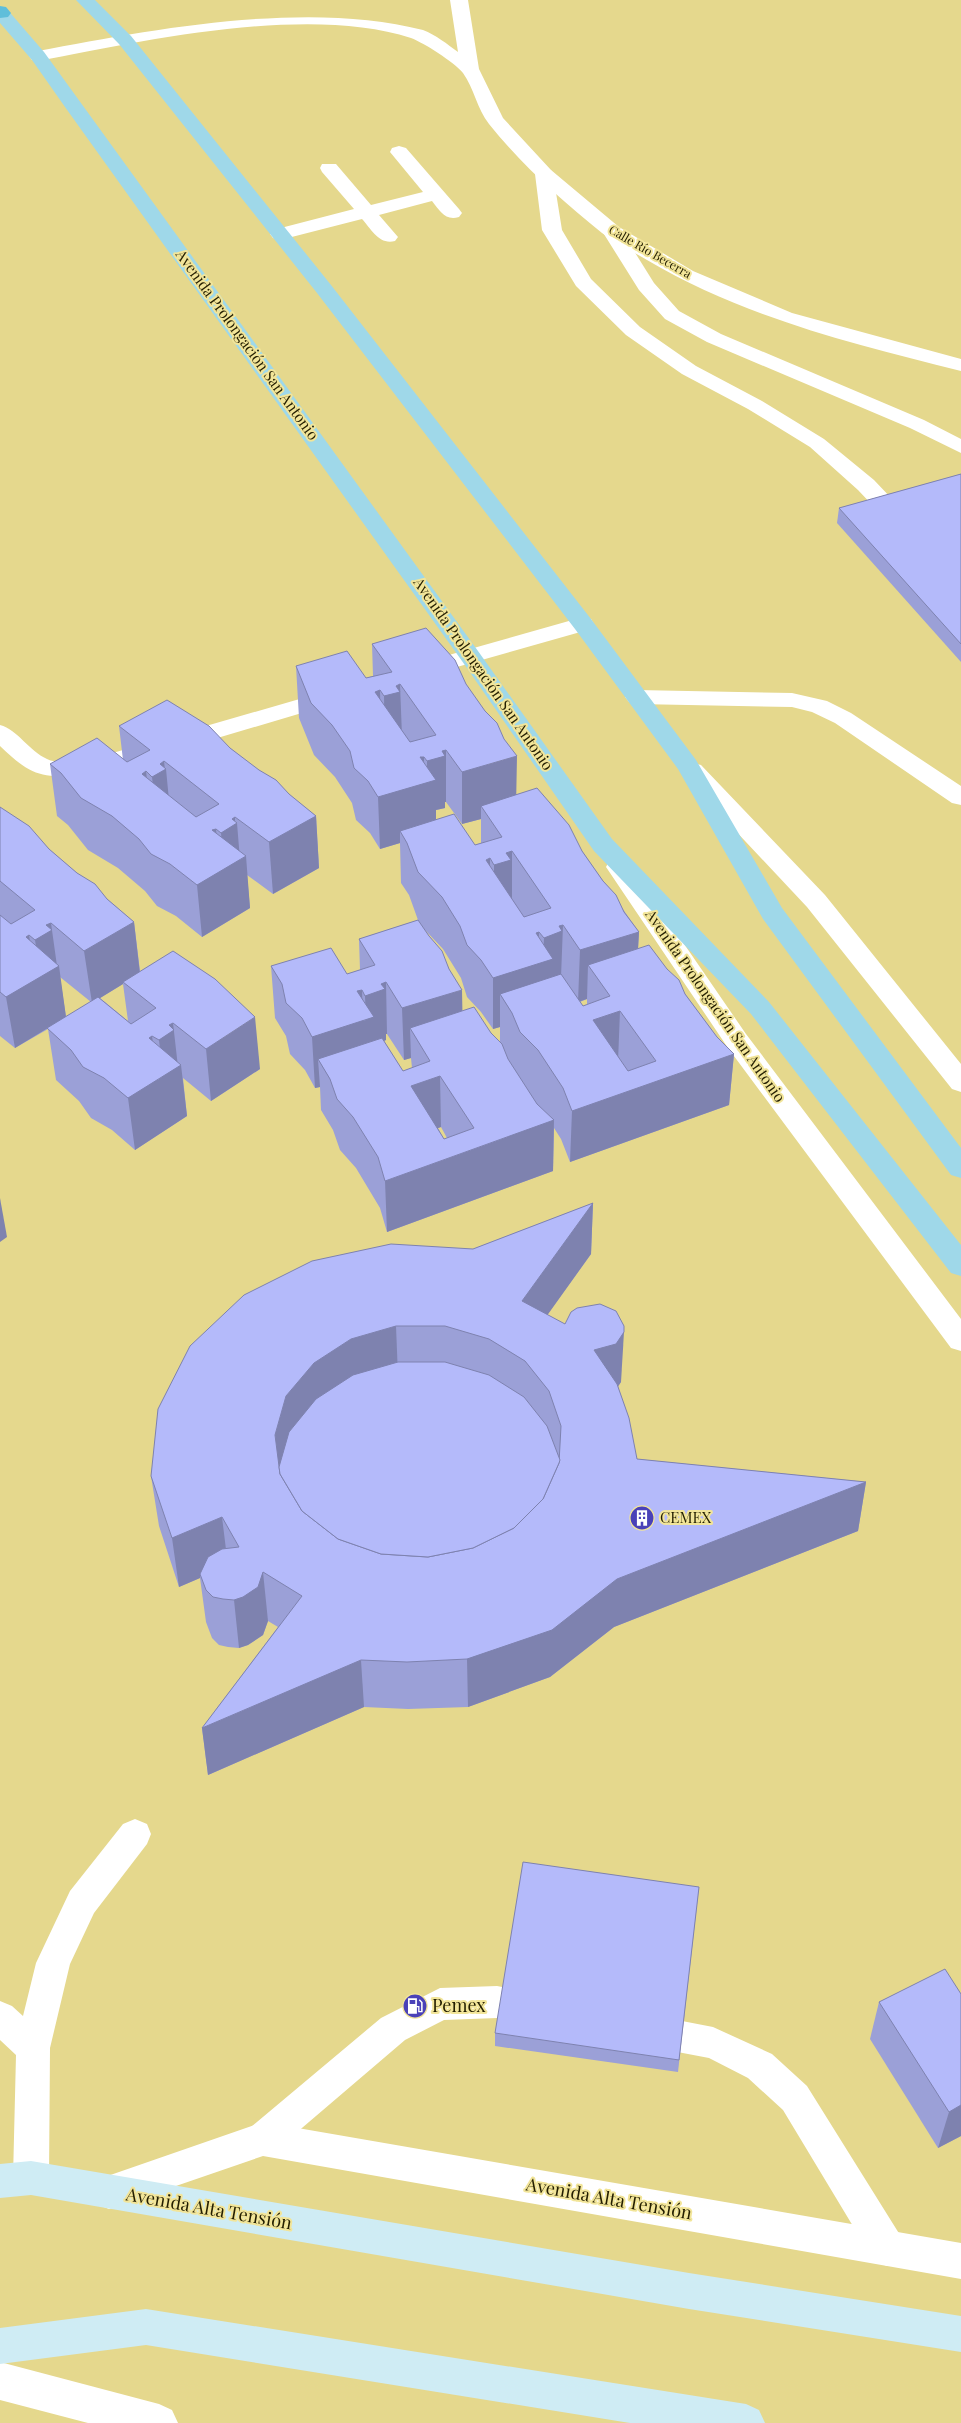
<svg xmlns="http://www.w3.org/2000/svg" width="961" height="2423" viewBox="0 0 961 2423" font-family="'Playfair Display',serif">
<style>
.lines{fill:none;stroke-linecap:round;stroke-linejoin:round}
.service{fill:#fff;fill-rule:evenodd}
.minor{fill:#fff;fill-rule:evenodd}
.tertiary{fill:#fff;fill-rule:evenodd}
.secondary{fill:#cfecf4;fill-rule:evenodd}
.primary{fill:#9fd8e9;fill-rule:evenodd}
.motorway{fill:#5fbeda;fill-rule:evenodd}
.wall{fill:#9ba0d7;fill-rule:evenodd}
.shaded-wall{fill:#7e82af}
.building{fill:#b4bafa;stroke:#7e82af;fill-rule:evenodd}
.labels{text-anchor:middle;stroke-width:4;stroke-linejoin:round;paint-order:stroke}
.far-street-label{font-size:12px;fill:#231e00;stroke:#f2e599}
.street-label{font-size:15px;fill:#231e00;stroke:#f2e599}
.poi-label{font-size:15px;fill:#231e00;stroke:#f2e599;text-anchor:start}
.near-poi-label{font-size:18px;fill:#231e00;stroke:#f2e599;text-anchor:start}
.near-street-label{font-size:18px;fill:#231e00;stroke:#f2e599}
</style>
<rect width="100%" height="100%" fill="#e5d88d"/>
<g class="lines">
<g class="service">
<path d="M399,146L406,148L459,209L462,213L459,217C445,221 440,211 432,201L379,215L398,237L395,241C379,245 372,230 362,219L280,240L273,238L270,234L273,230L354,209L322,172L320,168L322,164H336L371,205L423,192L390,152L392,148Z"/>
<path d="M544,168L551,170L553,174L562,230L591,279L640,327L696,366L762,401L824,439L874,480L911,519L914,524L911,529L903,531L895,529L858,490L810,447L748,409L682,374L626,335L576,286L542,230L535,174L537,170Z"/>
<path d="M612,225L619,227L654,283L679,311L721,334L924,420L961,439V453L910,428L707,342L665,319L639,290L602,231L605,227Z"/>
<path d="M637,690L792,693L827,701L851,713L961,786V805L952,803L835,723L812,712L792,707L637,704L629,702L625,697L629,692Z"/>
<path d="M135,1819L147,1824L151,1834L147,1844L94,1913L70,1964L50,2048L49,2178L44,2190L31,2195L18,2190L13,2178L16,2055L0,2040V2001L12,2006L23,2016L36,1963L70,1891L123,1824Z"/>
<path d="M497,1986L538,1994L550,1999L555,2010L550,2021L538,2026L497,2018L444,2020L405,2040L275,2151L263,2156L251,2151L245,2139L251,2127L381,2018L440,1988Z"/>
<path d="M646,2014L713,2027L772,2054L807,2086L900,2235L905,2248L900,2261L887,2266L874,2261L783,2110L748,2078L709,2058L646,2046L634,2041L629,2030L634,2019Z"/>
</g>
<g class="minor">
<path d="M450,0H468L479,69L503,118L551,170L619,227L693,271L792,313L961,359V371C853,344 743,317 647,260C632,251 615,243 602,233C561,200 522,165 489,124C477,109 474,88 463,73C454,62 424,43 411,38C307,4 144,41 38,61L32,60L29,56L32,52L38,51C154,29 308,0 423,30C436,35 447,44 458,52Z"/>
<path d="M583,617L591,619L594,624L591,629L418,678L410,676L406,671L410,666Z"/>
<path d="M334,689L342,691L346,696L342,701L86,777C42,776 34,779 0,746V725C18,730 29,751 47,759C56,764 75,761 85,761Z"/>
</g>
<g class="tertiary">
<path d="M693,763L701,765L825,895L961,1064V1092L952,1089L807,907L685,777L681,771L685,765Z"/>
<path d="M618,859L627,861L746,1034L961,1319V1351L951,1348L728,1048L606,867L609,861Z"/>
<path d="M263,2122L961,2243V2279L263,2156L109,2209L96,2204L91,2192L96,2180Z"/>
<path d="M0,2362L159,2404L172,2410L178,2423H88L0,2400Z"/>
</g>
<g class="secondary">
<path d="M31,2161L689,2273L961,2316V2352L689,2309L31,2195L0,2198V2164Z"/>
<path d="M146,2309L746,2404L759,2410L765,2423H630L146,2345L0,2364V2328Z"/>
</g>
<g class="primary">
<path d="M76,0H95L131,36L331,285L591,619L696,760L782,908L961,1148V1178L951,1175L763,919L678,769L575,629L317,293L119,44Z"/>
<path d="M0,7L6,8L44,52L478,651L612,839L769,1002L961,1245V1276L951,1273L751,1014L594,851L462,661L65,107L32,60L0,23Z"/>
</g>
<path class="motorway" d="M0,6L6,7L11,13L8,17L0,18Z"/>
</g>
<g class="wall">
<path d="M961,474V662L837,523L839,508Z"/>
<path d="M372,644L516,794L582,851L639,932L638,948L685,994L717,1037L734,1054L729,1105L570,1162L561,1139L554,1128L553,1171L387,1232L380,1208L356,1168L340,1150L333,1130L321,1110L320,1087L315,1088L305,1070L290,1054L286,1036L275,1018L271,966L347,974L360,970L359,939L418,920L409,895L401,883L400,843L380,849L370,833L356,820L352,803L335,777L314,755L299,718L296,666L366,678L373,676ZM445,802H446L462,824L481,819V843L475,845L436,820V810L445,808ZM424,929L443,949L461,978L467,997L481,1012L493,1029L500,1027V1042L491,1033L462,1011L429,936ZM587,999V1005L583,1006L580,1002ZM386,1034H387L404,1060L411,1058L412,1068L403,1071L384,1041L386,1040ZM441,1127L447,1138L444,1139L438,1128Z"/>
<path d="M119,726L230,748L316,816L319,868L273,894L247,875L250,908L202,937L176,916L157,906L145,891L118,868L88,850L68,825L57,816L50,764L123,760Z"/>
<path d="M0,807L134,922L140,971L260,1069L211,1101L183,1078L187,1116L135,1150L112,1130L91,1118L79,1101L56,1080L48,1029L15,1048L0,1036ZM60,977L91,1002L66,1017ZM123,984L128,1021L100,998Z"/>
<path d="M593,1203L591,1254L547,1315L621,1382L618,1386L637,1459L866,1482L858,1531L614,1627L550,1677L468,1707L408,1709L364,1707L208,1775L202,1728L278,1627L268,1621L263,1635L248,1645L239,1648L228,1647L219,1645L212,1638L206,1622L200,1578L179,1587L159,1526L151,1476L473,1249Z"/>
<path d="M699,1887L678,2072L495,2046V2033Z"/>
<path d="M961,1994V2136L938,2148L870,2039L879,2002Z"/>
</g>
<g class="shaded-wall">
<path d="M400,684L402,736L385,748L384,696L396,686Z"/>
<path d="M380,690L381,742L375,692Z"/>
<path d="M446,750V802H445V808L436,810V832L400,831V843L380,849L378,797L420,757H424V783L427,782V761L442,751Z"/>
<path d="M517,756L516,808L481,806V819L462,824V772Z"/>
<path d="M164,761L165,770L166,769L171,821L158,829L152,777L160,764Z"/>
<path d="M146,771L152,823L142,774Z"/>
<path d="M316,816L319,868L273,894L269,842Z"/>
<path d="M235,817V824L237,823L240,860L246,856L250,908L202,937L197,885L212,830L216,829L220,871L224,869L221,833L232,819Z"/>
<path d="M512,851V903L494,917V865L506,853Z"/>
<path d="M490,858V910L486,860Z"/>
<path d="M134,922L140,974L123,982V984L92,1003L84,951Z"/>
<path d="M51,923L57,966H59L66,1017L15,1048L6,997L26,937L29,935L36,979L41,976L35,940L46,925Z"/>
<path d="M563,925L561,977L512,1013L500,994V1027L493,1029V978L536,933L539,932L538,963L543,962L544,938L559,926Z"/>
<path d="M639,932L636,984L588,965L587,999L578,1002L580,950Z"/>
<path d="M386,982L387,1034H386V1040L375,1045L330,1079L318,1059L320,1087L315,1088L312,1037L357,991L362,990L363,1021L366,1020L365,996L381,984Z"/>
<path d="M462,990L463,1041L410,1028L411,1058L404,1060L402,1008Z"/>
<path d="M620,1011L618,1062L593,1020Z"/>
<path d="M255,1017L260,1069L211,1101L206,1049Z"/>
<path d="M173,1023L178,1067L181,1065L187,1116L135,1150L128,1098L149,1038L152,1036L158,1080L163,1076L159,1040L169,1025Z"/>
<path d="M734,1054L729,1105L570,1162L572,1111Z"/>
<path d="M440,1076L441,1127L412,1137L411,1086Z"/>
<path d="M554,1120L553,1171L387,1232L385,1181Z"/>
<path d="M0,1198L7,1237L0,1242Z"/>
<path d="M593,1203L591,1254L521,1352L522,1301Z"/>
<path d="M396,1326L398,1376L280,1483L275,1435L286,1396L314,1363L351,1339Z"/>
<path d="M624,1332L621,1382L613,1394L594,1350Z"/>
<path d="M866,1482L858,1531L614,1627L550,1677L468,1707L467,1659L617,1579Z"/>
<path d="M222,1517L228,1566L200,1574V1578L179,1587L172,1538Z"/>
<path d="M263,1572L268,1621L263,1635L248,1645L239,1648L234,1600Z"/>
<path d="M361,1660L364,1707L208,1775L202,1728Z"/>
<path d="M961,2105V2136L938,2148L949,2112Z"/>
</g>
<g class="building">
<path d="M961,474V644L839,508Z"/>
<path d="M426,628L455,660L466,684L485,711L497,723L504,739L517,756L462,772L446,750L442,751L445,756L427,761L424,757H420L436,780L378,797L368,781L354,768L350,751L332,725L311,703L296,666L347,651L366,678L392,672L372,644ZM400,684L436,735L410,742L375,692L380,690L384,696L400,692L396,686Z"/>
<path d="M167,700L209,726L230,748L259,770L276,780L289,794L316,816L269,842L235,817L232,819L237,823L221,833L216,829L212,830L246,856L197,885L170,864L151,854L139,839L112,816L81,798L61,773L50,764L97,738L127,762L150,750L119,726ZM164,761L219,804L196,817L142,774L146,771L152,777L166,769L160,764Z"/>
<path d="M537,788L569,825L582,851L603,881L616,895L624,912L639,932L580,950L563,925L559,926L562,931L544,938L539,932L536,933L553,959L493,978L481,960L467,945L460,926L442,897L418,872L407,843L400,831L454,814L475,845L502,837L481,806ZM512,851L551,908L524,917L486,860L490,858L494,865L511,860L506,853Z"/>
<path d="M0,807L29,826L49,849L77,873L95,884L107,899L134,922L84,951L51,923L46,925L52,930L35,940L29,935L26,937L59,966L6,997L0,992V915L11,924L35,910L0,881Z"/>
<path d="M418,920L429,936L442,951L449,969L462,990L402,1008L386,982L381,984L385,989L365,996L362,990L357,991L374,1017L312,1037L302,1018L286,1003L282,984L271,966L331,948L347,974L375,965L359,939Z"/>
<path d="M649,945L667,969L679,980L685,994L717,1037L734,1054L572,1111L563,1088L538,1050L520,1032L512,1013L500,994L561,974L583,1006L610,996L588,965ZM620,1011L656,1061L628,1071L593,1020Z"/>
<path d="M173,951L215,979L255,1017L206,1049L173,1023L169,1025L174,1030L159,1040L152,1036L149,1038L181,1065L128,1098L104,1078L83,1067L71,1050L47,1028L98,997L131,1024L156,1008L123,982Z"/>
<path d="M474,1007L491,1033L502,1044L508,1059L537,1104L554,1120L385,1181L378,1157L353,1117L337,1099L330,1079L318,1059L382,1038L403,1071L430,1061L410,1028ZM440,1076L474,1128L444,1139L411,1086Z"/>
<path d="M593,1203L522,1301L565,1324L571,1312L577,1308L600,1304L616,1311L624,1326V1332L616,1344L594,1350L617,1384L629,1418L637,1459L866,1482L617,1579L552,1630L467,1659L407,1662L361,1660L202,1728L302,1596L263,1572L258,1587L243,1597L234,1600L223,1599L213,1597L206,1590L200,1574L208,1557L222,1549L239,1547L222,1517L172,1538L151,1476L158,1409L190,1346L244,1295L312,1261L391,1244L473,1249ZM396,1326H445L489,1339L525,1361L549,1391L561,1426L559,1463L543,1499L514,1528L473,1548L428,1557L381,1554L338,1539L302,1511L280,1474L275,1435L286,1396L314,1363L351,1339Z"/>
<path d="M398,1362H445L489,1375L524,1397L547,1426L560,1460L559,1463L543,1499L514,1528L473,1548L428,1557L381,1554L338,1539L302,1511L280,1474L279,1467L289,1432L316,1399L353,1375Z"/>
<path d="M523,1862L699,1887L679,2060L495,2033Z"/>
<path d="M945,1969L961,1994V2105L949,2112L879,2002Z"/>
</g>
<defs>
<symbol id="building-disc" viewBox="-11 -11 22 22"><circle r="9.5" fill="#4a41b8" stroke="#f2e599"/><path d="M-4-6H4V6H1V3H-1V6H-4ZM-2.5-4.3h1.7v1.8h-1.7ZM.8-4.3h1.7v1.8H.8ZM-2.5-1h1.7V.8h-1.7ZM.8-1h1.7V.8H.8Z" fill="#fff"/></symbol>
<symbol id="fuel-disc" viewBox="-11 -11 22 22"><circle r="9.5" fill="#4a41b8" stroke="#f2e599"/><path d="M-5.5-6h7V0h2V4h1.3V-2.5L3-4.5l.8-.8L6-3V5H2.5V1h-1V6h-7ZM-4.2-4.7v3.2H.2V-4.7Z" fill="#fff"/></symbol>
</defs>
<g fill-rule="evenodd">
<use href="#building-disc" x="628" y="1504" width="28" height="28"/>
<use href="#fuel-disc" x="401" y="1992" width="28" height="28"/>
</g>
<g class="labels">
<g class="far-street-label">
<text transform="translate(650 252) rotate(30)" y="4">Calle Río Becerra</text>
</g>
<g class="street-label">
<text transform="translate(247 345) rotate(54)" y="5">Avenida Prolongación San Antonio</text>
<text transform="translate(483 674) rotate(55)" y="5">Avenida Prolongación San Antonio</text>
<text transform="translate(715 1006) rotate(55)" y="5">Avenida Prolongación San Antonio</text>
</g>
<g class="poi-label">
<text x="660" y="1523">CEMEX</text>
</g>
<g class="near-poi-label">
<text x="432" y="2012">Pemex</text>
</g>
<g class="near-street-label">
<text transform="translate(609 2199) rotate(10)" y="6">Avenida Alta Tensión</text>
<text transform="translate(209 2209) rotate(10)" y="6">Avenida Alta Tensión</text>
</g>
</g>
</svg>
